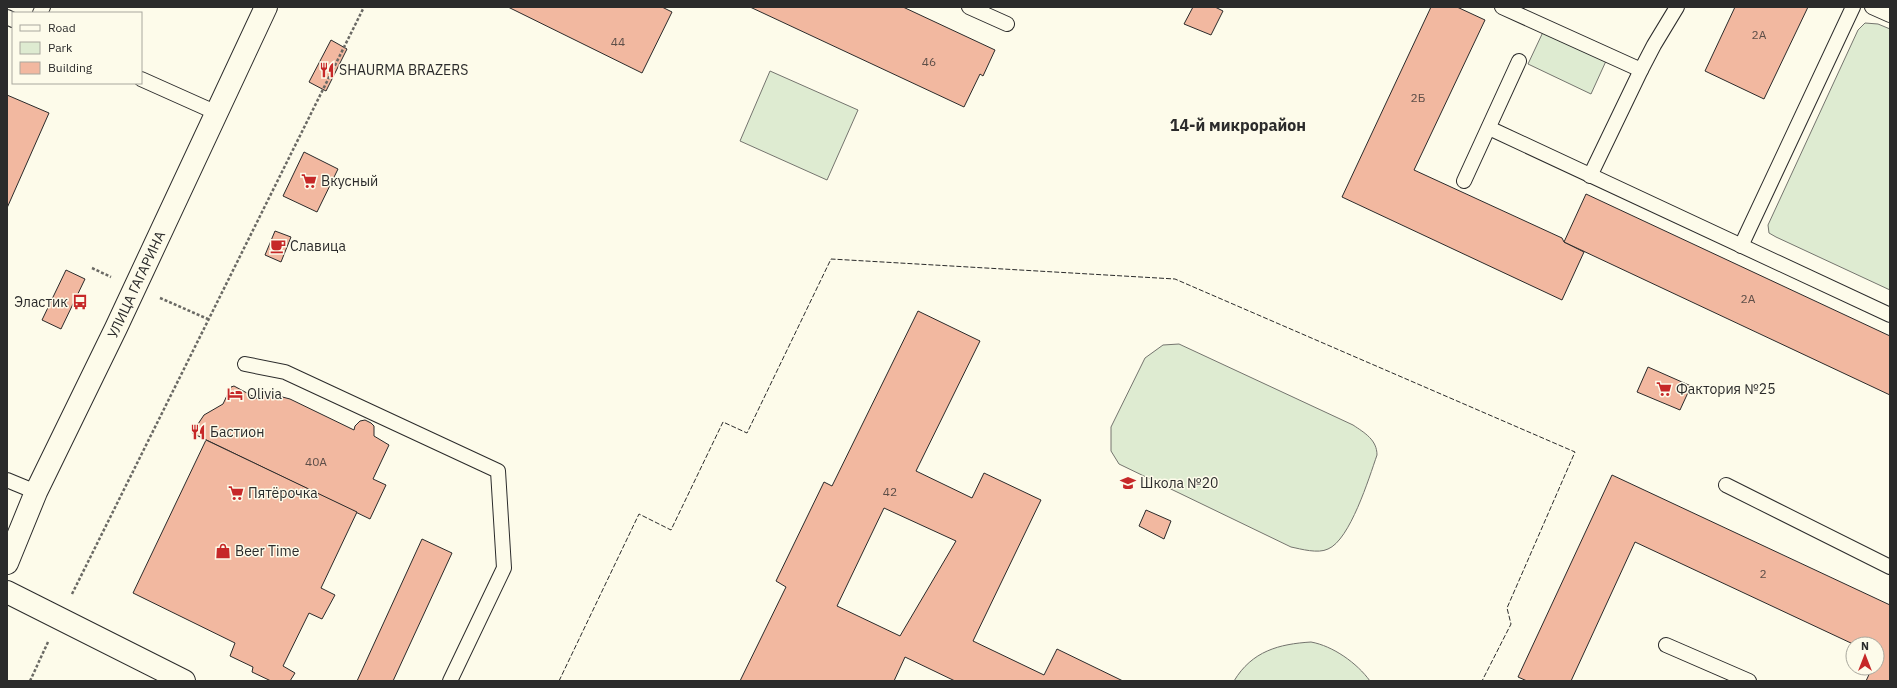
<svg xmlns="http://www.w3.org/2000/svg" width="1897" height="688" viewBox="0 0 1897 688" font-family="'IBM Plex Sans',sans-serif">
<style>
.green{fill:#deebd1;stroke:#74746e}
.building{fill:#f2b8a0;stroke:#2b2b2b;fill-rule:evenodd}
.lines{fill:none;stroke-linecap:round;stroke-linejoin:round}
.service-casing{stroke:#2b2b2b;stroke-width:16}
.minor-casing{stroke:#2b2b2b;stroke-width:24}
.secondary-casing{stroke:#2b2b2b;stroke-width:24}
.path{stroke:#6a6964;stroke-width:2.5;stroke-dasharray:3 2;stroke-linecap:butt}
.service{stroke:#fdfbea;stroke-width:14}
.minor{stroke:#fdfbea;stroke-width:22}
.secondary{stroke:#fdfbea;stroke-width:22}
.fence{stroke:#2b2b2b;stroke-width:1;stroke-dasharray:5 2;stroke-linecap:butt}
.labels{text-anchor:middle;stroke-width:3;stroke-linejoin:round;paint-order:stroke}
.number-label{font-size:12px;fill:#5d4e48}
.poi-label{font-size:14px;fill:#2b2b2b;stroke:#fdfbea;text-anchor:start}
.street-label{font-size:14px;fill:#2b2b2b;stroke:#fdfbea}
.quarter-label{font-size:16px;font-weight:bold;fill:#2b2b2b;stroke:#fdfbea}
</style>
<rect width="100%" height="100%" fill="#fdfbea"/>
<g class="green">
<path d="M1865,23L1878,24L1890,29V290L1776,237L1769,233L1768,225L1858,30Z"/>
<path d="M1543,32L1606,61L1591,94L1528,64Z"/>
<path d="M770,71L858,110L827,180L740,141Z"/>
<path d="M1179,344L1353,425C1365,433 1377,440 1377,455C1369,478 1350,540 1328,549C1318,554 1301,549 1291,547L1119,464L1111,451V427L1145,358L1163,345Z"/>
<path d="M1311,642C1333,646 1357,663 1370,681H1234C1252,651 1279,644 1311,642Z"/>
</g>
<g class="building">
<path d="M508,7H662L672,12L642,73Z"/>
<path d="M750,7H903L995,50L983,76L980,74L964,107Z"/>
<path d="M1193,7H1215L1223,11L1211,35L1184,24Z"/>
<path d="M1431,7H1457L1485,20L1414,170L1562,238L1564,242L1584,252L1562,300L1342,197Z"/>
<path d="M1735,7H1808L1764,99L1705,71Z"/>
<path d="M331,40L347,49L326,91L309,82Z"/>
<path d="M7,95L49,113L7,208Z"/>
<path d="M304,152L338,169L317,212L283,196Z"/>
<path d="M1586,194L1890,336V395L1564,242Z"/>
<path d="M275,231L291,237L281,262L265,255Z"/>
<path d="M66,270L85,279L61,329L42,320Z"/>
<path d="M918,311L980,341L916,471L972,498L984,473L1041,500L973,641L1044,675L1057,649L1123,681H955L905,657L894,681H740L786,587L776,581L824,482L832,486ZM884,508L956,541L900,636L837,606Z"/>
<path d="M1648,367L1691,386L1680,410L1637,392Z"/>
<path d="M234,386L258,399L264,395L271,394L290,399L354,430L355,426L360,421L365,420L371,423L374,426V436L389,445L373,479L386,485L370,519L192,433L204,415L223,404L231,387Z"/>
<path d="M206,440L357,512L321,588L335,595L322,619L309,613L283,666L295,673L290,681H271L252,672L253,667L230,656L235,643L133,593Z"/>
<path d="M1612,475L1890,605V681H1866L1872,668H1877V644H1853L1635,542L1571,681H1527L1518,677Z"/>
<path d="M1146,510L1171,521L1164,539L1139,526Z"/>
<path d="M422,539L452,553L393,681H357Z"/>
</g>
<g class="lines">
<defs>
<g id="service">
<path d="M969,7L1007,24"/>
<path d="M1502,7L1641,70L1654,45L1677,7"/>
<path d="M1872,7L1890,15"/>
<path d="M40,13L43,7"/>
<path d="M7,17L13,20"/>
<path d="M141,79L217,113"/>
<path d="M1489,128L1890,315"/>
<path d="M1590,176L1641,70"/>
<path d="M1464,181L1519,61"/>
<path d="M1741,246L1853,7"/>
<path d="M245,364L285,372L498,471L504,568L450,681"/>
<path d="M7,480L36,492"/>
<path d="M1726,485L1890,567"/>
<path d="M1666,645L1749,681"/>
</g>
<path id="minor" d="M7,592L184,681"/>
<g id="secondary">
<path id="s1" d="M7,563L36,492L116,328L266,7"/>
</g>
</defs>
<use href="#service" class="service-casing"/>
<use href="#minor" class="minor-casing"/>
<use href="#secondary" class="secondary-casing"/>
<g class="path">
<path d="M92,268L111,277"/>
<path d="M160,298L208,319"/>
<path d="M72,594L364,7"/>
<path d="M30,681L48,642"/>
</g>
<use href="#service" class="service"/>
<use href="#minor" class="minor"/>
<use href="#secondary" class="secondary"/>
<path class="fence" d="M559,681L639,514L671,530L723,422L747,433L831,259L1175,279L1575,452L1507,608L1511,624L1482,681"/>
</g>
<defs>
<symbol id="restaurant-bare" viewBox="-9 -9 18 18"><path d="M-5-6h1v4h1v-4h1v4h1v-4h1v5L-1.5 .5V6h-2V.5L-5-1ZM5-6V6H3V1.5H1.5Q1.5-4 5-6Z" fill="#c62828" stroke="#fdfbea" stroke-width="2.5" paint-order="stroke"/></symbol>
<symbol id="supermarket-bare" viewBox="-9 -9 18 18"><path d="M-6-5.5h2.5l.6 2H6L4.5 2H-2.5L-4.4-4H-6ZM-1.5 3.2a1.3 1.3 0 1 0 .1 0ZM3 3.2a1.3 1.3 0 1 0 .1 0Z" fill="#c62828" stroke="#fdfbea" stroke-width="2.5" paint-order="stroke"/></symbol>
<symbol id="cafe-bare" viewBox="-9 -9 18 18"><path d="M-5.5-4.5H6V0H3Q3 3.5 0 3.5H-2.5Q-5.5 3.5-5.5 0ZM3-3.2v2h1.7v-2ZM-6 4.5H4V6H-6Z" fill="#c62828" stroke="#fdfbea" stroke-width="2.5" paint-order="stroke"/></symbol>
<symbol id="bus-bare" viewBox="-9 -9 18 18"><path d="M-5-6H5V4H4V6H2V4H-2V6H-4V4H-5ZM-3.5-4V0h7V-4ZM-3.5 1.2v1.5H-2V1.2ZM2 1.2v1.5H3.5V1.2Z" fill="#c62828" stroke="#fdfbea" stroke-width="2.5" paint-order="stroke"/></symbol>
<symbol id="hotel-bare" viewBox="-9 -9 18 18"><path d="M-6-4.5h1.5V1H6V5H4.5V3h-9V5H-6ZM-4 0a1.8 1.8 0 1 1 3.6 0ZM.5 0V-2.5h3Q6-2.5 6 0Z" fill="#c62828" stroke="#fdfbea" stroke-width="2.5" paint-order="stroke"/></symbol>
<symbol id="school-bare" viewBox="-9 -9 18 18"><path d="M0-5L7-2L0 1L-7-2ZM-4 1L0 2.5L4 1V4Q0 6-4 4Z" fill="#c62828" stroke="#fdfbea" stroke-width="2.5" paint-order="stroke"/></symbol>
<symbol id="shop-bare" viewBox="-9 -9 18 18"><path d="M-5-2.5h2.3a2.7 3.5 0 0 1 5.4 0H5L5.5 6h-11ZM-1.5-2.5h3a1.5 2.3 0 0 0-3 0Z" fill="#c62828" stroke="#fdfbea" stroke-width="2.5" paint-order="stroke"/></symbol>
</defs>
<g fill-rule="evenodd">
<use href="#restaurant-bare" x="316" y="59" width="22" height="22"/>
<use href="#supermarket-bare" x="298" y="170" width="22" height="22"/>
<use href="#cafe-bare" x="267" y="235" width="22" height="22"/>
<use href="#bus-bare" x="69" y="291" width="22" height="22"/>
<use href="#supermarket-bare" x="1653" y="378" width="22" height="22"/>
<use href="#hotel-bare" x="224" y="383" width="22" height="22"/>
<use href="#restaurant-bare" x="187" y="421" width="22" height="22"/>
<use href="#school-bare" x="1117" y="472" width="22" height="22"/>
<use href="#supermarket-bare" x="225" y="482" width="22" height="22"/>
<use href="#shop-bare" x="212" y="540" width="22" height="22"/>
</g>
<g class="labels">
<g class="number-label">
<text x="1759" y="39">2А</text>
<text x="618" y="46">44</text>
<text x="929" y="66">46</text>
<text x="1418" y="102">2Б</text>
<text x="1748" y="303">2А</text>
<text x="316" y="466">40А</text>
<text x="890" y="496">42</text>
<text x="1763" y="578">2</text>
</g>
<g class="poi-label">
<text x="339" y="75">SHAURMA BRAZERS</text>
<text x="321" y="186">Вкусный</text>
<text x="290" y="251">Славица</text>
<text x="68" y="307" text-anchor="end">Эластик</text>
<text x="1676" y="394">Фактория №25</text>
<text x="247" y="399">Olivia</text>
<text x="210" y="437">Бастион</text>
<text x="1140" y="488">Школа №20</text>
<text x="248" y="498">Пятёрочка</text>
<text x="235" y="556">Beer Time</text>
</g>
<g class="street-label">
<text dy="5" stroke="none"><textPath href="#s1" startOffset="307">УЛИЦА ГАГАРИНА</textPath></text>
</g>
<g class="quarter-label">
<text x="1238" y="131">14-й микрорайон</text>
</g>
</g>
<rect width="1897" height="688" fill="none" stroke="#2b2b2b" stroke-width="16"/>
<rect x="12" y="12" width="130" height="72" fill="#fdfbea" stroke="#a9a89e"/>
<rect x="20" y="25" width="20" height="6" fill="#fdfbea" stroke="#a9a89e"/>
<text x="48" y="32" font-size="12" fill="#2b2b2b">Road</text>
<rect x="20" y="42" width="20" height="12" fill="#deebd1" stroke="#a9a89e"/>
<text x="48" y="52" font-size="12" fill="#2b2b2b">Park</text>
<rect x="20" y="62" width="20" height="12" fill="#f2b8a0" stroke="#a9a89e"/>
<text x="48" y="72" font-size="12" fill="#2b2b2b">Building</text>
<g transform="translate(1865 656)"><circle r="19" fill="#fdfbea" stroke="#a9a89e"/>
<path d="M0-3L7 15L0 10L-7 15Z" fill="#c62828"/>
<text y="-6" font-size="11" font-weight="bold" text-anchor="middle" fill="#2b2b2b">N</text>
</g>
</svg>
